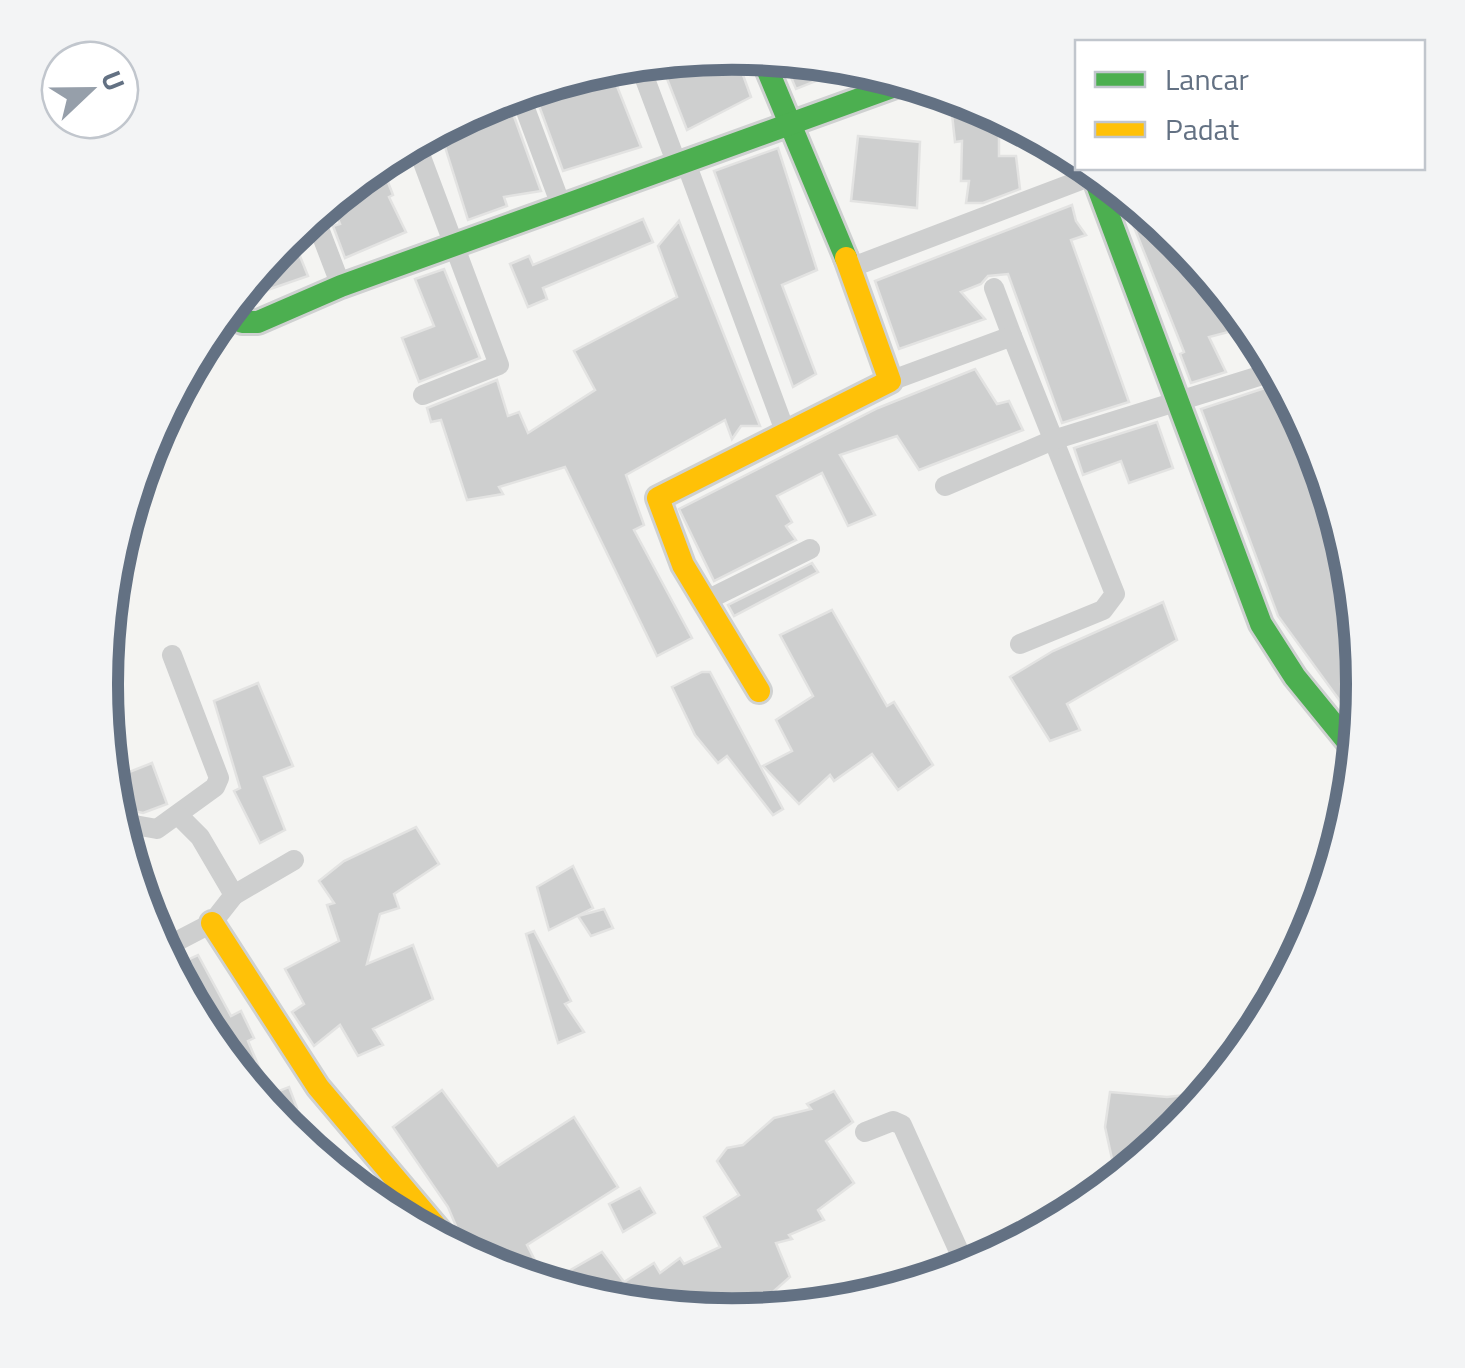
<svg xmlns="http://www.w3.org/2000/svg" width="1465" height="1368" viewBox="0 0 1465 1368" font-family="'Titillium Web',sans-serif">
<style>
.building{fill:#cecfcf;stroke:#e3e3e2;stroke-width:2.5}
.lines{fill:none;stroke-linecap:round;stroke-linejoin:round}
.fast-casing{stroke:#cfd1d1;stroke-width:28}
.slow-casing{stroke:#cfd1d1;stroke-width:28}
.street{stroke:#cecfcf;stroke-width:20}
.fast{stroke:#4caf50;stroke-width:22}
.slow{stroke:#ffc107;stroke-width:22}
.rim{fill:none;stroke:#637183;stroke-width:12}
</style>
<rect width="100%" height="100%" fill="#f4f4f2"/>
<g class="building">
<path d="M735,53L751,97L687,130L662,66Z"/>
<path d="M785,63L802,66L836,73L796,89Z"/>
<path d="M613,76L641,147L563,171L534,92Z"/>
<path d="M507,97L541,191L504,197L507,206L468,220L441,134L491,100Z"/>
<path d="M979,104L999,117V156H1016L1020,189L983,203H966L969,181H961L962,141L955,142L951,105Z"/>
<path d="M858,136L920,142L917,208L851,201Z"/>
<path d="M778,148L817,270L782,285L816,374L793,387L714,171Z"/>
<path d="M384,172L393,195L389,197L406,232L345,258L333,226L340,224L333,206Z"/>
<path d="M1072,205L1076,221L1086,235L1071,240L1129,402L1062,423L1008,274L988,276L981,284L961,292L985,319L899,349L875,281Z"/>
<path d="M1144,214L1179,238L1240,329L1209,337L1226,372L1191,383L1180,354L1184,352L1132,222Z"/>
<path d="M643,219L653,242L543,288L547,299L528,307L510,264L529,256L533,265Z"/>
<path d="M679,221L760,426H741L732,439L725,420L626,475L644,525L634,530L692,638L657,656L565,467L499,487L503,494L467,500L441,420L431,422L427,408L497,380L508,416L519,412L528,433L595,390L574,351L677,297L658,246Z"/>
<path d="M291,234L308,276L247,297L286,237Z"/>
<path d="M444,269L480,358L419,382L402,338L434,326L415,279Z"/>
<path d="M975,369L997,404L1009,401L1023,430L919,470L897,436L840,455L875,515L848,526L822,473L777,496L792,522L786,526L796,540L714,581L679,509L878,408Z"/>
<path d="M1277,384L1309,433L1319,456L1352,626L1346,631L1356,646L1364,685L1356,723L1278,616L1201,409Z"/>
<path d="M1157,422L1173,468L1129,483L1121,461L1083,475L1074,448Z"/>
<path d="M812,563L818,572L734,616L728,605Z"/>
<path d="M1163,602L1177,640L1067,704L1080,730L1050,741L1010,677L1053,651Z"/>
<path d="M832,610L887,706L894,702L933,765L898,790L872,754L834,781L830,775L799,804L763,766L792,751L776,720L813,696L780,635Z"/>
<path d="M702,672H710L783,809L773,815L727,756L718,763L695,735L672,687Z"/>
<path d="M258,683L293,766L264,777L285,830L260,843L234,791L240,788L214,701Z"/>
<path d="M152,763L167,804L143,813L130,810L119,776Z"/>
<path d="M416,827L439,864L394,894L399,908L380,914L367,964L413,945L433,999L373,1029L383,1045L358,1056L340,1025L314,1046L292,1012L304,1004L285,969L339,941L327,905L334,903L319,881L344,861Z"/>
<path d="M573,866L593,908L549,930L537,887Z"/>
<path d="M604,909L613,928L591,936L578,916Z"/>
<path d="M534,931L571,1001L565,1004L584,1032L558,1043L526,934Z"/>
<path d="M198,955L231,1016L241,1011L254,1038L248,1041L264,1079L255,1084L176,965Z"/>
<path d="M289,1087L297,1108L277,1117L263,1097Z"/>
<path d="M442,1090L498,1166L574,1117L618,1187L527,1245L544,1278L490,1267L467,1252L448,1207L393,1127Z"/>
<path d="M834,1091L853,1122L826,1141L854,1183L818,1210L824,1220L789,1235L792,1239L776,1243L790,1277L773,1292L784,1305L731,1315L553,1280L602,1252L624,1282L654,1263L660,1273L680,1258L684,1264L720,1247L704,1217L739,1195L717,1161L727,1148L743,1145L774,1118L811,1109L807,1104Z"/>
<path d="M1110,1092L1167,1097L1204,1093L1179,1131L1131,1162L1114,1168L1105,1127Z"/>
<path d="M640,1188L655,1213L623,1232L609,1204Z"/>
</g>
<g class="lines">
<defs>
<g id="fast">
<path d="M763,59L846,258"/>
<path d="M1096,182L1261,624L1295,677L1352,747"/>
<path d="M234,315L242,322H258L341,286L898,85"/>
</g>
<g id="slow">
<path d="M759,691L683,565L658,498L890,381L846,258"/>
<path d="M212,923L318,1087L443,1235"/>
</g>
</defs>
<use href="#fast" class="fast-casing"/>
<use href="#slow" class="slow-casing"/>
<g class="street">
<path d="M642,71L678,167"/>
<path d="M520,95L562,208"/>
<path d="M418,149L499,365L423,395"/>
<path d="M686,163L785,431"/>
<path d="M1109,216L1133,207"/>
<path d="M315,218L341,286"/>
<path d="M850,268L1089,177"/>
<path d="M994,288L1012,336"/>
<path d="M890,381L1012,336L1115,594L1103,610L1020,644"/>
<path d="M945,486L1053,440L1269,373"/>
<path d="M705,601L810,549"/>
<path d="M129,824L157,829L215,787L219,778L172,655"/>
<path d="M234,895L294,860"/>
<path d="M164,948L212,923L234,895L200,837L179,816"/>
<path d="M865,1132L893,1121L902,1125L967,1269"/>
</g>
<use href="#fast" class="fast"/>
<use href="#slow" class="slow"/>
</g>
<path d="M0 0H1465V1368H0ZM118 684a614 614 0 1 1 1228 0a614 614 0 1 1-1228 0Z" fill="#f3f4f5" fill-rule="evenodd"/>
<path class="rim" d="M118 684a614 614 0 1 1 1228 0a614 614 0 1 1-1228 0Z"/>
<rect x="1075" y="40" width="350" height="130" fill="#ffffff" stroke="#c1c6cd" stroke-width="2.5"/>
<rect x="1095" y="72" width="50" height="15" fill="#4caf50" stroke="#c1c6cd" stroke-width="2.5"/>
<text x="1165" y="90" font-size="30" fill="#637183">Lancar</text>
<rect x="1095" y="122" width="50" height="15" fill="#ffc107" stroke="#c1c6cd" stroke-width="2.5"/>
<text x="1165" y="140" font-size="30" fill="#637183">Padat</text>
<g transform="translate(90 90) rotate(68)"><circle r="48" fill="#ffffff" stroke="#c1c6cd" stroke-width="2.5"/>
<path d="M0-8L18 38L0 25L-18 38Z" fill="#969faa"/>
<text y="-15" font-size="28" font-weight="bold" text-anchor="middle" fill="#637183">U</text>
</g>
</svg>
